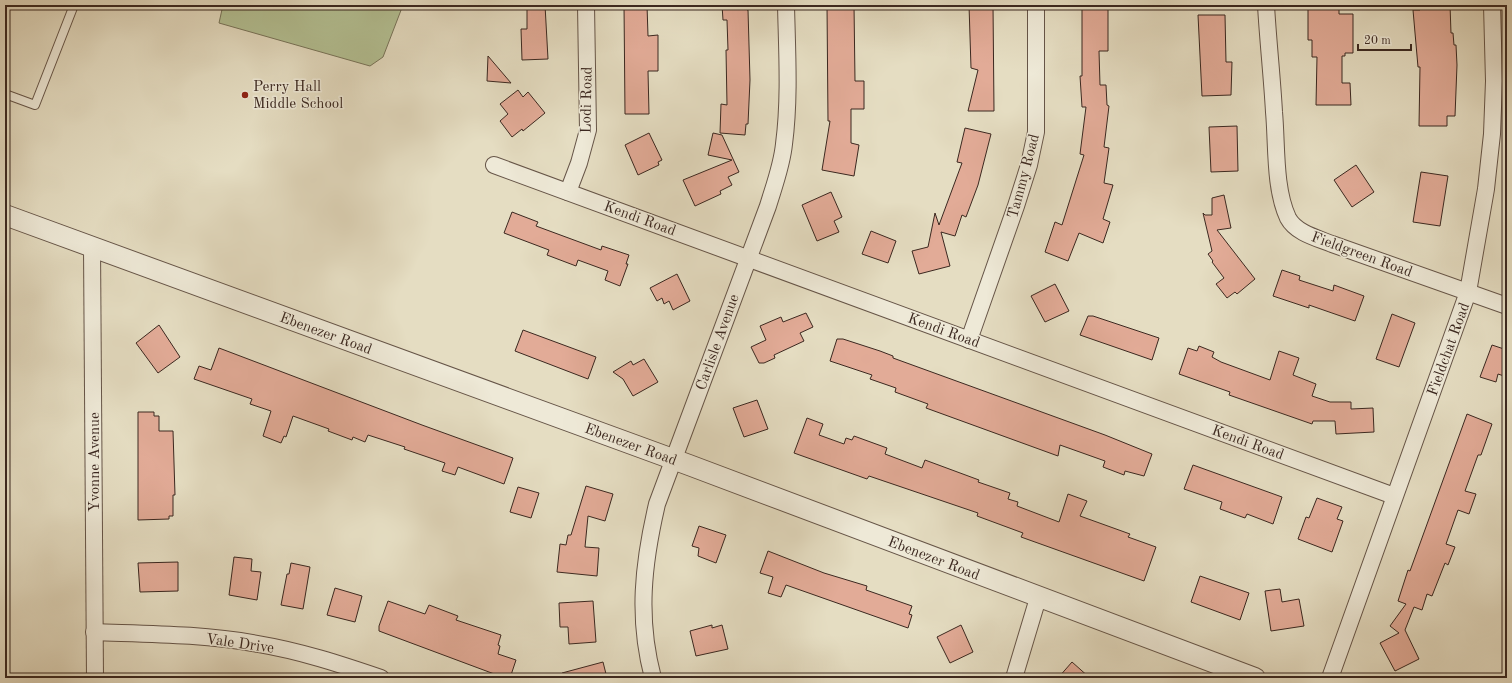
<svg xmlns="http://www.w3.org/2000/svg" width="1512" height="683" viewBox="0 0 1512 683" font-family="'Old Standard TT',serif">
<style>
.green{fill:#b4c194;stroke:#78745a}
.building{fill:#e2ab97;stroke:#3b2820}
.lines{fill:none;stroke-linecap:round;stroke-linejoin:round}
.service-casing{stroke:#665548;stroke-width:10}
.minor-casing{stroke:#665548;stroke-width:18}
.tertiary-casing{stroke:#665548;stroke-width:22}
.service{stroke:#eee9d7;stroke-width:8}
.minor{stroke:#eee9d7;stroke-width:16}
.tertiary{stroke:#eee9d7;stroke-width:20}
.poi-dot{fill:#8f2418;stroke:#eee9d7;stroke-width:1.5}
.labels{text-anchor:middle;stroke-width:3;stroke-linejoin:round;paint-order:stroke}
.poi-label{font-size:15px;fill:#3b2820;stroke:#eee9d7;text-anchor:start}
.street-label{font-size:15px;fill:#3b2820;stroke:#eee9d7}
</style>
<rect width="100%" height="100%" fill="#e5ddc2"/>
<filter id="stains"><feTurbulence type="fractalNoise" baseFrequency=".005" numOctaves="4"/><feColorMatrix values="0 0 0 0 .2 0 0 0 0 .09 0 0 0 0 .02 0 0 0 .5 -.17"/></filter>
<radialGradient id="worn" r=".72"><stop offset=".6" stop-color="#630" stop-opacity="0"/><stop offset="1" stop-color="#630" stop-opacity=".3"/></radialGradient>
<path class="green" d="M223,5H403L383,57L370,66L219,23Z"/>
<g class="building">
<path d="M527,5H545L548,59L522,60L521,29H527Z"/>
<path d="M624,5H647L648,36L658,35V71H648L649,114H625Z"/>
<path d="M722,5H746L747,10H748L750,80L748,124H746L745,135L720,133L721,104L727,105L726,50H728L727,20H723Z"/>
<path d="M827,5H854L855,81H864V109H851V143L859,145L854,176L822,170L830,121H828Z"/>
<path d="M969,5H993L994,111H968L978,70L971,68Z"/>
<path d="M1082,5H1108V51H1099L1100,85H1106L1107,105L1109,106L1104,147L1109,148L1104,183L1113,185L1103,219L1110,222L1103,243L1079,233L1068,261L1045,252L1055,222L1062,225L1084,155L1080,154L1086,107H1082L1080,76H1082Z"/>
<path d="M1308,5H1339V14H1353V53H1345V56H1342V83H1350L1351,105H1316L1317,57H1312V40H1308Z"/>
<path d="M1420,5H1450L1451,33H1453L1454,45H1456L1457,65L1455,116H1447V126H1419L1420,67H1418L1413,10H1420Z"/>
<path d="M1198,15H1225L1226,62H1232L1231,95L1202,96Z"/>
<path d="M488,56L511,83L487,81Z"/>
<path d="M518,90L523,97L528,92L545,113L523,131L522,129L512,137L500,121L508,114L500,104Z"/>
<path d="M1237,126L1238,171L1211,172L1209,127Z"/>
<path d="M965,128L991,134L978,185L966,217L962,215L955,236L941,232L950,266L919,274L912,251L928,247L935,213L939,225L962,163L957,162Z"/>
<path d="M649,133L662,160L658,162L659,165L638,175L625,145Z"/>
<path d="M713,133L722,135L739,172L728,177L732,185L720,191L721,194L695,206L683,180L732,160L708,155Z"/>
<path d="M1356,165L1374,192L1352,207L1334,180Z"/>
<path d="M1421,172L1448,176L1440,226L1413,222Z"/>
<path d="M831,192L842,217L834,221L839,232L817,241L802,205Z"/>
<path d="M1224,195L1231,228L1217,230L1255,279L1237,294L1235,292L1227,298L1216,284L1224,278L1212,262L1213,261L1208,254L1212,251L1203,213L1205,215H1212V198Z"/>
<path d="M512,212L538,222L536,226L601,250L602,246L629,255L626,264H628L620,286L605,280L608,271L578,260L576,266L547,255L549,250L504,233Z"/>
<path d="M871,231L896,241L888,263L862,254Z"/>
<path d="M1282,270L1300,276L1299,280L1333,291L1334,285L1364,296L1355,321L1309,305V308L1273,296Z"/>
<path d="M677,274L690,301L673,310L669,301L664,304L662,298L657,301L650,288Z"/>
<path d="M1055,284L1069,311L1045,322L1031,296Z"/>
<path d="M806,313L813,327L800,333L804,341L774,355L775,358L764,363H759L751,347L766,340L760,326L781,317L783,322Z"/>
<path d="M1392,314L1415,323L1399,367L1376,359Z"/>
<path d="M1088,316H1093L1159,338L1152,360L1080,335Z"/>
<path d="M159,325L180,357L158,373L136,343Z"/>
<path d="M523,330L596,357L588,379L515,351Z"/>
<path d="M837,339H843L880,351L893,356V358L1105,435L1152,454L1144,476L1125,471L1124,475L1103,467L1105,461L1060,445L1058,456L926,408L928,404L895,392L896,388L870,379L872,375L830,361Z"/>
<path d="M1492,345L1507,350V377L1498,374L1496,382L1480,377Z"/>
<path d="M1199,346L1214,352L1212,357L1221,362L1270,380L1279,351L1299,358L1293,375L1316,384L1312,396L1330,402H1351V409L1373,408L1374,432L1336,434L1335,421H1313L1312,424L1229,395L1230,392L1179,374L1188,348L1197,351Z"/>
<path d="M219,348L422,425L513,458L504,484L458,467L455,475L442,471L445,463L404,449L405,447L368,435L365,442L353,437L352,440L328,431L329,429L293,416L286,437L284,436L281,443L263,436L271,411L250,404L252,399L194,379L199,366L211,370Z"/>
<path d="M644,359L658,382L633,396L623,379L613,372L631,361L633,365Z"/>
<path d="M757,400L768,429L744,437L733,408Z"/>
<path d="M138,412H154V416H159V431H173L175,495H173V516H169V519L138,520Z"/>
<path d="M1467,414L1492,424L1481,455H1478L1465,491L1476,494L1469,514L1458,510L1446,544L1455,547L1448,565L1445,563L1432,596L1427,594L1422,610L1414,607L1405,630L1419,659L1395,671L1380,643L1399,633L1390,626L1406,604L1398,601L1408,570L1410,571Z"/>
<path d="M807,418L823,424L819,435L844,444L846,438L852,440L854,436L887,448L885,454L922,468L925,460L979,480L978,482L1010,493L1008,499L1018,502L1017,506L1059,522L1068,494L1087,501L1080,516L1130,534L1128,537L1156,547L1144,581L1021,537L1023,533L977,516L978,513L869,476L867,479L794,453Z"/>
<path d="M1193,465L1282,497L1273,524L1247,514L1245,518L1220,509L1222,502L1184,489Z"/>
<path d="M586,486L613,494L605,521L588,516L585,547L599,548L597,576L557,572L560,544L566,545L568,535H571Z"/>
<path d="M518,487L539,493L531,518L510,512Z"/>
<path d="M1317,498L1342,507L1337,519L1343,521L1332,552L1298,539L1306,517L1309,518Z"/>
<path d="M699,526L726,535L716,563L698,556L699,548L692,546Z"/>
<path d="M768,551L824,573L867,586L866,590L912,606L909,614L912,615L908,628L786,585L781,597L768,593L773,577L760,573Z"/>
<path d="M234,557L252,559L251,571L261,572L257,600L229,595Z"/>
<path d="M178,562V591L140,592L138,563Z"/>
<path d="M291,563L310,567L303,609L281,605L287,574H289Z"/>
<path d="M1200,576L1249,593L1240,620L1191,602Z"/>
<path d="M335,588L362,596L355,622L327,615Z"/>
<path d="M1280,589L1282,602L1299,599L1304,626L1271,631L1265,591Z"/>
<path d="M388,601L425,614L429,605L458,616L456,620L501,635L498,645L500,646L498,654L516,660L510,678H505L379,631V626Z"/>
<path d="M593,601L596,642L569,644L568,627H560L559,603Z"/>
<path d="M712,625V628L722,625L728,649L696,656L690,631Z"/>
<path d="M961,625L973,652L950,663L937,637Z"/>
<path d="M603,662L607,678H562V673Z"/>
<path d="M1072,662L1090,678H1058Z"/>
</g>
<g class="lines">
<defs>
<path id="service" d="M5,94L35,105L74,5"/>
<g id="minor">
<path d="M1266,5C1268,41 1272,76 1274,112C1277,144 1274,188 1288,218C1296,233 1317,238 1332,244L1507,306"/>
<path d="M494,165L1394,496"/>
<path d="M568,192L579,163L588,130L586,5"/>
<path d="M92,247L95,678"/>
<path d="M969,340L1016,206L1029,165L1036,132V5"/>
<path d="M94,632C149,634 204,634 258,644C300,651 340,664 381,678"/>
<path d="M653,678C637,618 643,564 657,504L768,206C774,186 782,165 784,144C790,98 787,51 786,5"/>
<path d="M1014,678L1038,598"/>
<path d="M1330,678L1468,292L1486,189L1492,134L1494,81L1492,5"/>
</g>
<path id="tertiary" d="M5,215L689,465L1255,678"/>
</defs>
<use href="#service" class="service-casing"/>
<use href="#minor" class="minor-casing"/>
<use href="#tertiary" class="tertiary-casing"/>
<use href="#service" class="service"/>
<use href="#minor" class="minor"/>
<use href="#tertiary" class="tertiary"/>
</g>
<circle class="poi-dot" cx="245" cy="95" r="4"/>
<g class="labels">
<g class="poi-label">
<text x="253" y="91">Perry Hall<tspan x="253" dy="17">Middle School</tspan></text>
</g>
<g class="street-label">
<text transform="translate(586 100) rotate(-89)" y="5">Lodi Road</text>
<text transform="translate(1023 176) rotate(-75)" y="5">Tammy Road</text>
<text transform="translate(640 218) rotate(20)" y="5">Kendi Road</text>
<text transform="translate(1362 254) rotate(20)" y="5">Fieldgreen Road</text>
<text transform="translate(944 330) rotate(20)" y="5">Kendi Road</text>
<text transform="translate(326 333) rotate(20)" y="5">Ebenezer Road</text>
<text transform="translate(717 342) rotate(-70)" y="5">Carlisle Avenue</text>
<text transform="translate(1448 349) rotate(-70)" y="5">Fieldchat Road</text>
<text transform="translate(1248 442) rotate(20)" y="5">Kendi Road</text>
<text transform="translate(631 444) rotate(20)" y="5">Ebenezer Road</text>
<text transform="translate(94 462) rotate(-90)" y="5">Yvonne Avenue</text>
<text transform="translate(934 558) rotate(21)" y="5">Ebenezer Road</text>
<text transform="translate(240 643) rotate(8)" y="5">Vale Drive</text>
</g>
</g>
<rect width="1512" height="683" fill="none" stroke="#e5ddc2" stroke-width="20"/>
<rect x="6" y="6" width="1500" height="671" fill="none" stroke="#3b2820" stroke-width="2"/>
<rect x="10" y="10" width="1492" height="663" fill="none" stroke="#3b2820"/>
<path d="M1358 44v6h53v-6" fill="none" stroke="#3b2820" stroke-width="2"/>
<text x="1364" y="44" font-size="12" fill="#3b2820" stroke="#eee9d7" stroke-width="3" paint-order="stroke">20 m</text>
<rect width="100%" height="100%" filter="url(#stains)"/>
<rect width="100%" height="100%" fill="url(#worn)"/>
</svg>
